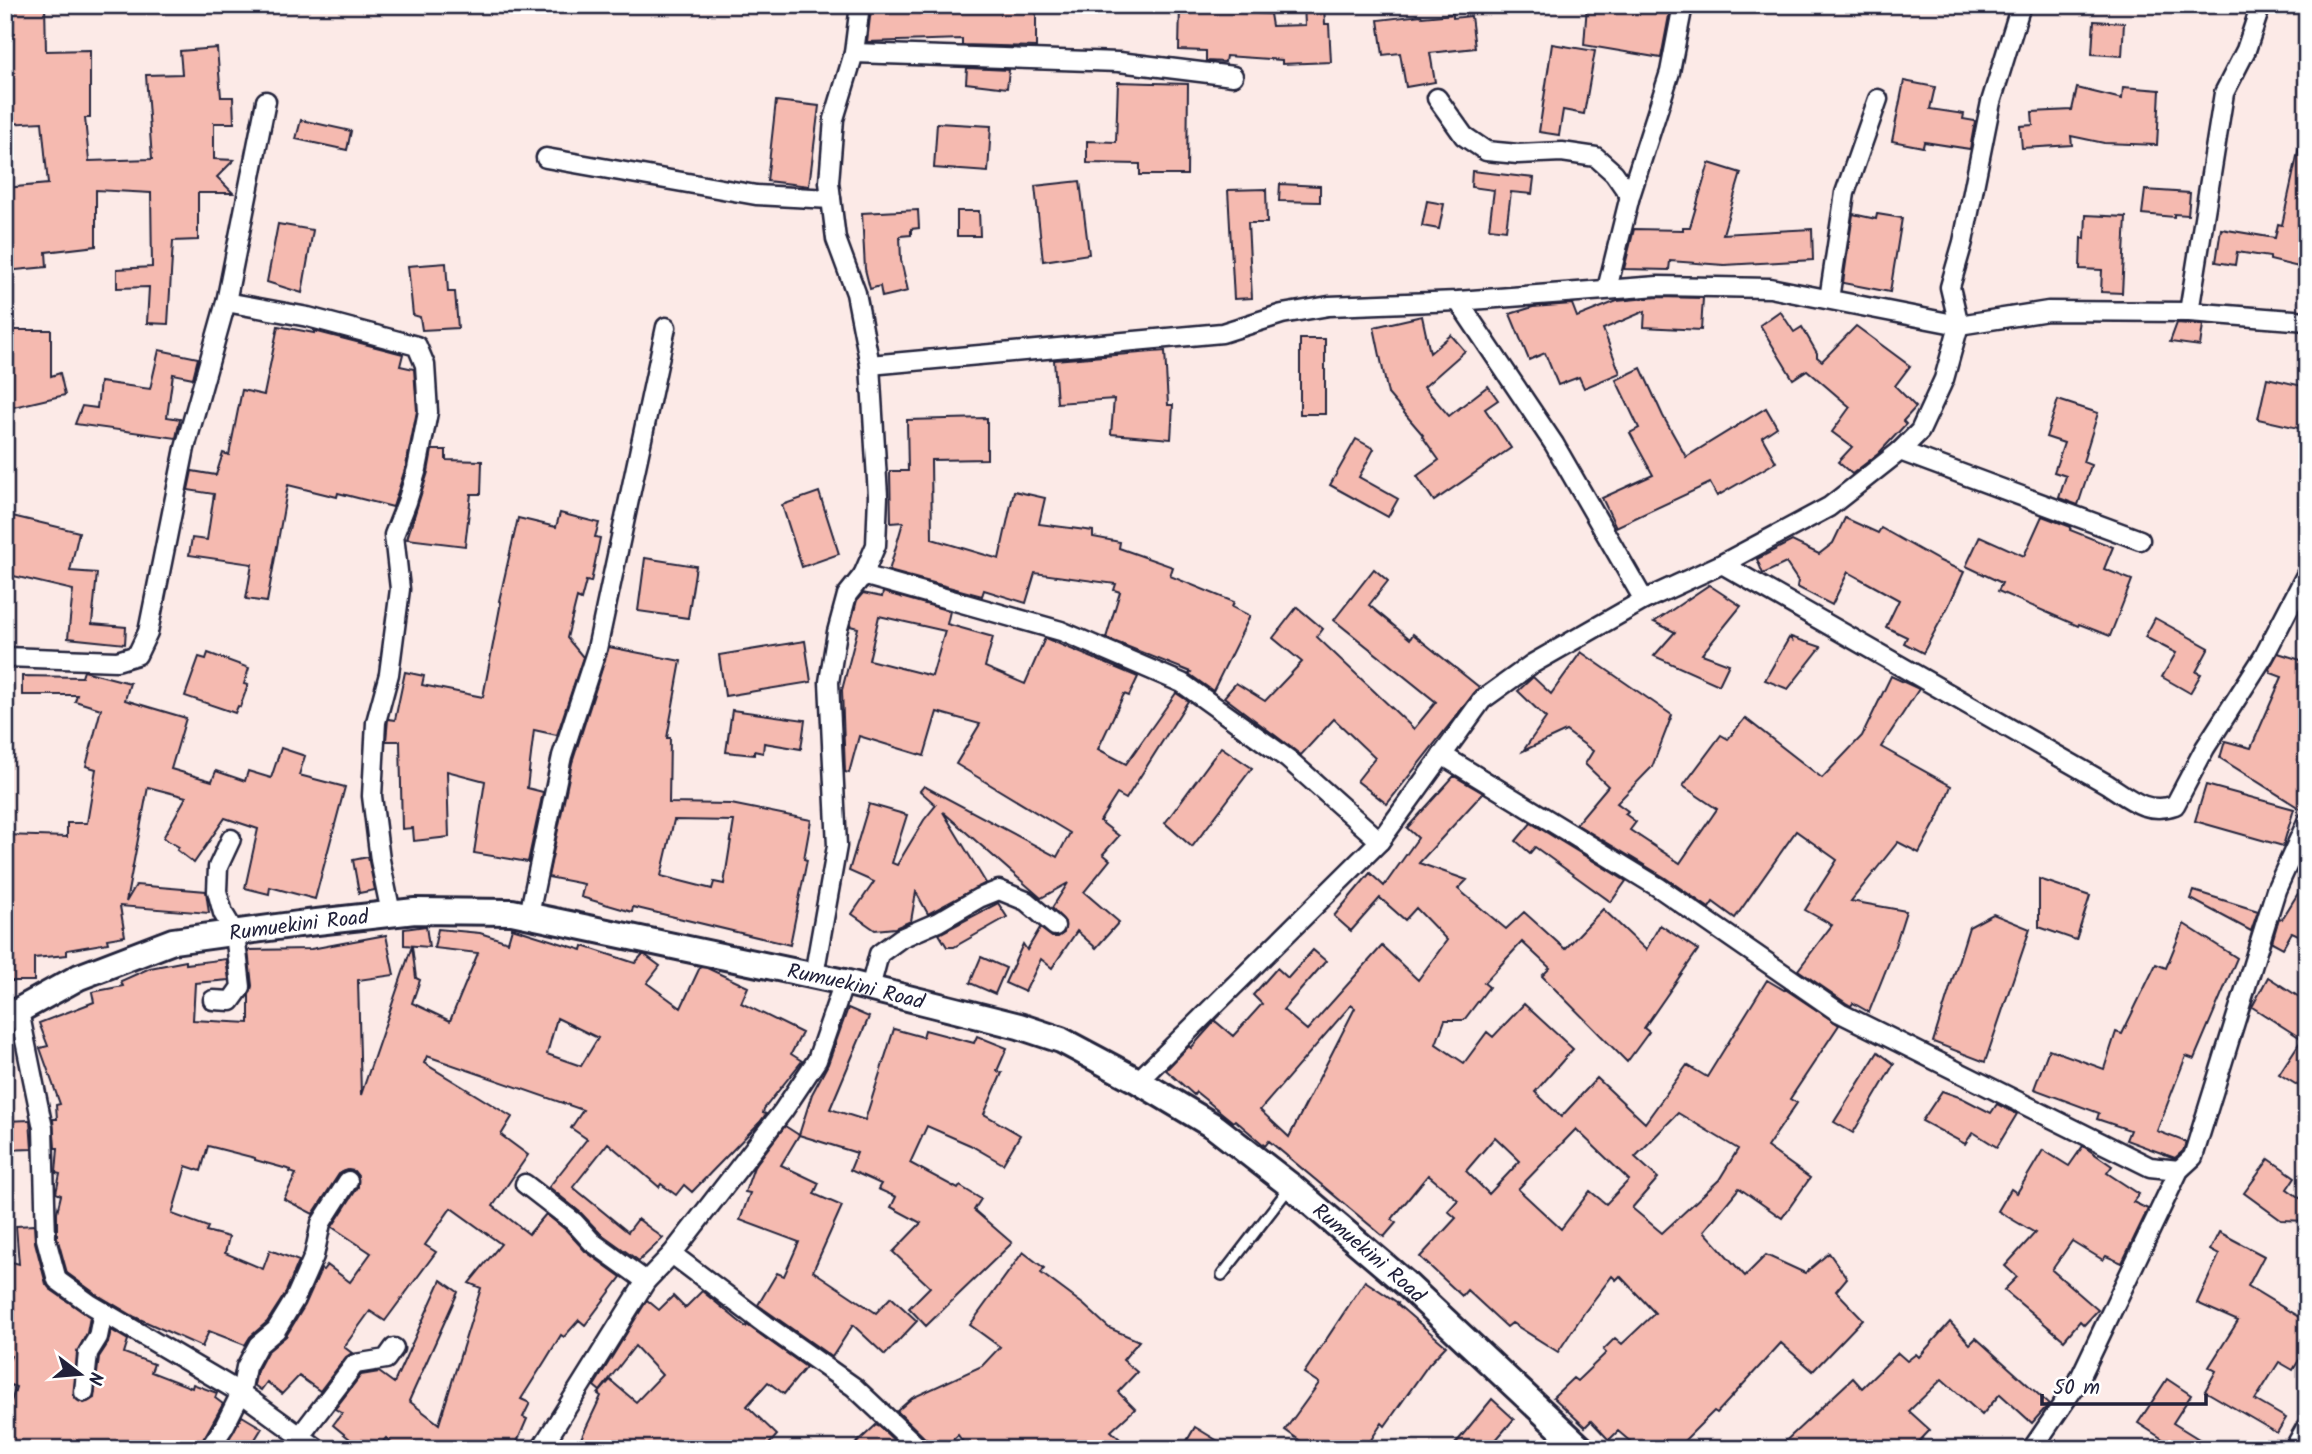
<svg xmlns="http://www.w3.org/2000/svg" width="2312" height="1454" viewBox="0 0 2312 1454" font-family="Kalam,sans-serif">
<style>
.building{fill:#f5bab0;stroke:#22223b;stroke-width:2;fill-rule:evenodd}
.lines{fill:none;stroke-linecap:round;stroke-linejoin:round}
.lane-casing{stroke:#22223b;stroke-width:14}
.street-casing{stroke:#22223b;stroke-width:23}
.secondary-casing{stroke:#22223b;stroke-width:30}
.lane{stroke:#fff;stroke-width:9}
.street{stroke:#fff;stroke-width:18}
.secondary{stroke:#fff;stroke-width:24}
.labels{text-anchor:middle;stroke-width:5;stroke-linejoin:round;paint-order:stroke}
.street-label{font-size:21px;fill:#22223b;stroke:#fff}
</style>
<rect width="100%" height="100%" fill="#fceae7"/>
<filter id="ink" filterUnits="userSpaceOnUse"><feTurbulence type="fractalNoise" baseFrequency=".0143" numOctaves="2"/><feDisplacementMap in="SourceGraphic" scale="14" xChannelSelector="R" yChannelSelector="G"/><feConvolveMatrix kernelMatrix="1 2 1 2 8 2 1 2 1" color-interpolation-filters="sRGB"/></filter>
<g filter="url(#ink)">
<g class="building">
<path d="M5,5H45L46,51L90,50V118H85L89,161L152,159L146,75L182,74L180,51L217,48L221,97H233L234,123H214V159L234,160L217,177L233,193H198V240L173,241L168,324L147,323L149,287L117,288V269L152,267L151,193L96,190V246L46,252L47,267L5,271V188L48,184L42,122L5,124Z"/>
<path d="M943,5H1036V47L962,45V39L867,42L871,9L911,6L943,12Z"/>
<path d="M1180,5H1227V11L1270,14L1272,26L1305,25L1304,5H1324L1325,24H1329L1331,62L1282,64V60L1226,56L1225,62L1206,61V51L1179,50Z"/>
<path d="M1587,5H1671L1661,58L1584,45Z"/>
<path d="M1453,14V18L1471,16L1475,48L1430,53L1435,82L1406,87L1400,53L1383,55L1378,20L1421,15L1422,17Z"/>
<path d="M2094,21L2124,23L2122,56L2092,54Z"/>
<path d="M1552,44L1595,51L1584,114L1563,110L1559,135L1539,132Z"/>
<path d="M967,68L1009,70L1007,88L966,83Z"/>
<path d="M1904,81L1935,87L1930,109L1964,114L1963,119L1975,121L1970,149L1924,142L1923,147L1892,141Z"/>
<path d="M1118,82L1188,84L1187,175H1140V164L1087,163V141L1116,142Z"/>
<path d="M2123,87L2160,90L2157,145L2104,143L2071,136L2072,145L2022,148L2020,126L2033,125L2032,112L2072,110L2077,88L2122,99Z"/>
<path d="M776,101L819,106L809,186L767,181Z"/>
<path d="M301,120L351,131L347,150L296,139Z"/>
<path d="M937,123L991,126L988,172L934,168Z"/>
<path d="M2299,147L2307,148V269L2270,260V257L2237,252L2235,265L2216,262L2221,229L2275,238L2278,224L2282,225Z"/>
<path d="M1709,163L1741,173L1723,234L1812,229L1813,260L1724,265L1670,261L1669,270L1624,269L1634,229L1683,230V227H1690Z"/>
<path d="M1472,171L1534,178L1532,194L1511,192L1506,230L1489,228L1494,190L1471,187Z"/>
<path d="M1080,181L1089,254L1043,261L1035,186Z"/>
<path d="M1280,184L1320,186V202L1279,201Z"/>
<path d="M1266,189L1267,223H1248L1252,298L1234,299L1228,190Z"/>
<path d="M2145,190L2190,193L2188,215L2174,214V217L2142,214Z"/>
<path d="M1427,201L1444,204L1439,229L1422,226Z"/>
<path d="M918,210L919,228L911,229V235L900,236L901,260L908,291L882,297L880,286L870,289L865,269L862,213Z"/>
<path d="M957,211H979L980,236H957Z"/>
<path d="M1853,214L1876,219L1877,214L1902,218L1890,292L1843,283Z"/>
<path d="M2086,215L2126,217L2122,293L2101,292L2102,270L2080,269L2081,238L2085,239Z"/>
<path d="M278,224L313,230L302,293L267,282Z"/>
<path d="M446,263L448,292H455L458,328L422,330L420,317L413,315L408,266Z"/>
<path d="M1658,297L1703,298L1701,330L1644,327L1645,311L1603,329L1620,373L1584,388L1579,377L1558,385L1545,353L1529,360L1510,314L1533,307L1572,304L1577,317L1617,301Z"/>
<path d="M1780,311L1794,332L1802,327L1817,353V357L1822,361L1856,326L1910,366L1895,386L1916,407L1903,421L1906,424L1878,454L1852,474L1838,462L1852,447L1832,432L1850,407L1807,370L1793,379L1760,325Z"/>
<path d="M1422,316L1430,353L1451,335L1465,351L1424,387L1449,416L1488,386L1498,400L1485,409L1511,448L1434,501L1417,476L1439,460L1422,436L1423,435L1388,394L1374,327Z"/>
<path d="M2177,323L2203,325L2200,346L2170,342Z"/>
<path d="M278,326L314,333V331L403,354L400,366L414,369L417,411L406,466L393,507L338,493L337,497L288,485L267,602L246,599L252,564L189,555L192,538L207,540L214,494L188,490L192,471L216,475L223,453L229,455L242,390L264,395Z"/>
<path d="M5,330H51V376L60,373L65,395L5,409Z"/>
<rect x="1300" y="339" width="25" height="75"/>
<path d="M159,350L198,358L193,378L173,374L167,417L180,419L176,438L75,424L82,406L97,408L100,382L150,389Z"/>
<path d="M1165,351L1168,405H1173L1171,439L1111,434L1114,399L1057,403L1054,360Z"/>
<path d="M1641,368L1663,416L1686,457L1766,408L1777,427L1762,437L1776,462L1717,496L1710,483L1616,527L1602,498L1653,475L1630,433L1639,428L1616,380Z"/>
<path d="M2267,378L2307,387V430L2258,419Z"/>
<path d="M2058,400L2098,413L2083,462L2091,465L2078,505L2059,498L2066,476L2054,472L2064,443L2046,437Z"/>
<path d="M987,418V459L931,460L932,539L999,559L1014,491L1045,498L1039,524L1093,531V537L1120,542L1119,548L1173,567L1170,576L1234,602L1232,607L1250,616L1213,691L1189,674L1191,672L1106,638L1120,592L1114,590L1116,584L1035,573L1026,603L984,590L982,596L889,571L903,522L891,523L890,471H908L907,420Z"/>
<path d="M1356,439L1374,449L1359,477L1398,499L1388,517L1330,485Z"/>
<path d="M432,450H446V460L482,461L481,494H471L465,546L407,539L428,472Z"/>
<path d="M819,492L839,554L802,567L782,505Z"/>
<path d="M560,513L599,523L595,537L600,538L591,582L586,581L581,600L577,598L567,638L583,657L557,735L534,730L527,788L543,792L528,862L474,853L485,781L447,771L449,837L414,841L413,828L402,829L400,741H386L388,719L395,720L405,672L424,676L422,685L483,697L501,602L499,601L518,518L556,527Z"/>
<path d="M8,515L79,532L70,571L97,573L92,624L126,627L125,644L68,638L73,590L5,574V527Z"/>
<path d="M2042,516L2071,527L2070,530L2113,547L2104,569L2132,580L2110,636L2079,624L2078,626L1998,591L2002,583L1966,566L1980,536L2024,556Z"/>
<path d="M1845,518L1878,533L1881,528L1938,560L1964,572L1949,605L1923,653L1904,643L1907,637L1886,627L1899,600L1848,572L1832,605L1797,587L1798,581L1786,563L1763,574L1757,559L1792,541L1819,554L1833,543Z"/>
<path d="M645,558L696,566L688,618L638,611Z"/>
<path d="M1374,569L1388,581L1369,605L1410,639L1413,634L1479,687L1387,804L1357,781L1375,758L1334,719L1301,755L1224,697L1236,683L1265,701L1302,662L1273,638L1297,607L1323,629L1317,637L1414,729L1436,702L1334,620Z"/>
<path d="M1709,585L1741,606L1702,654L1729,664L1719,685L1654,656L1675,632L1654,622Z"/>
<path d="M883,592L950,611L947,624L993,637L985,667L1025,684L1045,638L1138,677L1129,696L1124,694L1098,749L1126,764L1176,693L1188,701L1126,799L1117,794L1100,821L1119,836L1103,854L1110,860L1084,892L1119,922L1096,948L1077,931L1052,968L1041,959L1025,992L1005,983L1023,944L1027,950L1040,928L1052,937H1058L1064,933L1065,922L1052,908L1068,883L1041,898L943,812L986,883L928,914L916,892L911,921L895,928L875,930L852,914L874,882L849,871L869,804L907,815L892,863L897,865L924,820L936,805L920,791L924,786L1057,857L1070,833L956,764L980,724L937,712L924,756L859,736L849,773L845,772L842,690L858,628L850,626L857,600L863,593L882,597ZM879,616L945,631L932,676L869,660Z"/>
<path d="M2155,618L2209,648L2196,672L2201,674L2190,693L2162,677L2176,653L2145,637Z"/>
<path d="M1791,637L1821,647L1788,689L1765,680L1789,638L1792,640Z"/>
<path d="M805,641L811,682L725,696L719,655Z"/>
<path d="M609,647L681,661L667,738H670L669,803L731,804L811,820L804,859L807,860L790,945L633,907L632,912L581,897L584,884L548,877L572,763ZM674,820L734,821L724,884L714,882L712,889L661,876Z"/>
<path d="M1581,652L1672,715L1652,767L1617,803L1628,811L1625,814L1636,822L1630,830L1680,863L1717,809L1683,786L1721,735L1728,739L1745,718L1822,778L1862,736L1891,676L1919,689L1881,747L1951,786L1939,816L1919,853L1898,842L1851,901L1906,911L1893,952L1869,1012L1853,1003L1851,1006L1846,1003L1798,970L1832,925L1805,910L1837,860L1796,831L1735,918L1713,902L1709,908L1664,877L1576,824L1608,786L1585,764L1593,751L1566,731L1523,751L1546,718L1518,691L1533,677L1551,694Z"/>
<path d="M208,653L249,668L244,684L248,685L240,707L238,706L235,713L185,696L199,657L206,659Z"/>
<path d="M2278,653L2307,662V811H2304L2220,758L2225,741L2251,748L2282,677L2271,673L2269,669Z"/>
<path d="M84,671L130,683L125,700L186,718L171,769L212,781L216,771L245,781L248,771L271,778L281,748L305,756L299,775L345,787L315,899L270,887L269,894L245,888L258,829L225,818L194,863L177,850L179,847L163,838L186,797L148,787L126,902L136,885L206,891L209,913L120,906L125,936L107,939L108,943L67,950V955L34,958V981H10V966H5V835L67,837V823H87L96,769L86,766L101,709L75,701L77,695H22V676L82,677Z"/>
<path d="M732,710L805,720L801,749L764,743L763,753L754,751V755L726,752Z"/>
<path d="M1221,747L1252,768L1192,847L1165,823Z"/>
<path d="M1454,776L1483,793L1419,863L1467,880L1458,889L1506,929L1524,912L1565,949L1603,909L1646,950L1660,925L1698,950L1644,1028L1649,1032L1627,1062L1542,976L1550,968L1522,942L1484,983L1489,987L1464,1020H1445L1436,1044L1464,1063L1487,1032L1493,1037L1524,1004L1573,1049L1535,1092L1561,1117L1597,1078L1645,1123L1687,1065L1707,1077L1767,980L1784,990L1785,989L1839,1025L1790,1099L1797,1103L1767,1147L1810,1178L1782,1218L1739,1188L1704,1231L1745,1276L1766,1255L1805,1273L1829,1253L1847,1278L1836,1291L1863,1319L1813,1371L1781,1343L1717,1413L1714,1411L1676,1449H1639L1618,1431L1609,1440L1591,1421L1585,1427L1553,1397L1573,1378L1577,1381L1606,1353L1603,1350L1615,1338L1622,1344L1655,1313L1620,1276L1616,1280L1612,1276L1584,1313L1558,1352L1512,1323L1507,1327L1467,1290L1462,1296L1420,1257L1456,1218L1448,1211L1458,1200L1428,1175L1392,1219L1396,1223L1384,1237L1269,1141L1265,1146L1235,1120L1233,1122L1196,1092L1194,1095L1166,1070L1189,1046L1191,1048L1215,1021L1233,1036L1262,1004L1253,995L1277,968L1288,978L1313,950L1326,961L1283,1010L1307,1030L1382,946L1418,980L1447,940L1416,908L1405,920L1380,898L1351,931L1334,916L1370,873L1384,886L1418,838L1407,828ZM1351,1005L1355,1008L1289,1137L1260,1110ZM1678,1113L1738,1149L1719,1180L1662,1233L1632,1208L1658,1178L1635,1157ZM1576,1129L1629,1180L1606,1204L1590,1191L1561,1229L1518,1189ZM1495,1137L1520,1161L1489,1194L1466,1171Z"/>
<path d="M2206,785L2294,809L2283,846L2195,821Z"/>
<path d="M1531,823L1626,881L1611,902L1535,847L1530,853L1516,841Z"/>
<path d="M368,857L375,890L359,893L353,860Z"/>
<path d="M2039,879L2090,896L2076,940L2039,927Z"/>
<path d="M2307,879V939L2292,932L2283,948L2272,942L2279,918L2282,919Z"/>
<path d="M2194,891L2258,911L2251,931L2191,899Z"/>
<path d="M998,903L1007,917L954,947H947L939,934Z"/>
<path d="M1993,914L2030,929L1985,1062L1933,1042L1969,927Z"/>
<path d="M2184,924L2237,958L2194,1059L2186,1056L2157,1131L2186,1142L2183,1151L2175,1158L2126,1140L2130,1130L2097,1119L2099,1113L2034,1089L2049,1049L2104,1069L2116,1032L2122,1034L2156,964L2166,968Z"/>
<path d="M426,926L429,947L404,945V929Z"/>
<path d="M512,928L582,950L583,946L635,963L642,955H645L660,966L647,983L681,1008L700,967L707,968L748,987L741,1003L802,1033L791,1054L802,1061L764,1109L763,1113L766,1114L760,1122L692,1192L684,1185L676,1195L661,1184L659,1187L608,1143L573,1187L628,1232L638,1219L663,1238L639,1261L600,1233L581,1213L549,1187L587,1139L571,1128L583,1110L427,1056L424,1063L512,1117L501,1135L528,1155L493,1206L529,1234L546,1214L566,1230L585,1251L621,1277L585,1325L579,1320L564,1337L561,1335L545,1361L521,1399L530,1403L523,1417L527,1419L514,1449H422L413,1443L408,1449H398L386,1438L377,1449H362L333,1425L342,1413L335,1409L361,1375L379,1372L394,1383L441,1280L458,1292L409,1401L439,1424L481,1288L469,1283L501,1244L451,1208L425,1245L436,1252L385,1321L370,1311L344,1347L352,1353L346,1357L320,1391L299,1376L282,1394L267,1382L261,1390L254,1385L257,1371L267,1352L286,1336L305,1305L321,1269L323,1270L327,1265L350,1282L371,1253L332,1227L358,1187V1176L354,1171L348,1170L339,1174L313,1214L284,1199L296,1174L290,1172L291,1170L255,1160V1158L208,1146L201,1171L186,1166L172,1214L208,1227L206,1231L229,1237L225,1253L263,1269L270,1250L299,1261L285,1294L267,1322L250,1337L245,1345L209,1331L202,1347L135,1317L96,1294L67,1273L57,1237V1212L61,1195L56,1193L60,1174L56,1173L58,1148H55L53,1119H57L56,1105L60,1104L40,1048L48,1046L39,1023L94,1002L92,992L123,986L121,981L150,968L186,961V964L226,959L229,980L195,983L193,1020L249,1023V995L252,986L248,950L311,949L386,935L394,975L358,980L361,1095L412,946L416,978L420,980L412,1003L450,1021L478,953L434,948L438,929L480,933L508,942ZM557,1018L598,1038L581,1066L547,1054Z"/>
<path d="M981,957L1006,968L995,994L970,983Z"/>
<path d="M2268,977L2307,1002V1091L2279,1074L2302,1039L2252,1007Z"/>
<path d="M848,1008L869,1017L830,1109L865,1120L894,1029L923,1037L925,1030L974,1043L977,1036L1007,1048L997,1071L1002,1073L984,1114L1020,1135L1003,1164L970,1145L927,1126L910,1163L958,1189L960,1186L981,1199L974,1210L1012,1243L926,1326L909,1308L930,1287L893,1252L921,1223L891,1207L896,1197L878,1189L881,1184L850,1170L857,1153L799,1135L812,1094L828,1064Z"/>
<path d="M1878,1052L1894,1064L1853,1133L1834,1122Z"/>
<path d="M1942,1091L1962,1098L1991,1113L1997,1104L2017,1114L1997,1147L1973,1132L1965,1144L1922,1121Z"/>
<path d="M30,1120L32,1149L5,1150V1121Z"/>
<path d="M785,1126L799,1135L781,1165L819,1183L814,1194L842,1206L813,1271L876,1313L891,1297L917,1321L885,1355L853,1325L832,1357L758,1305L777,1273L784,1276L799,1242L740,1220L750,1193L745,1192L754,1167Z"/>
<path d="M2083,1146L2112,1166L2107,1173L2139,1194L2133,1202L2148,1209L2122,1263L2106,1256L2103,1260L2072,1241L2052,1270L2098,1310L2084,1325L2080,1321L2064,1340L2004,1290L2017,1277L2005,1266L2035,1233L1998,1211L2011,1189L2017,1193L2043,1150L2069,1166Z"/>
<path d="M2269,1159L2295,1177L2287,1189L2307,1203V1221L2281,1220L2244,1193Z"/>
<path d="M34,1225L35,1242L46,1284L50,1289L90,1317L87,1333L77,1352L74,1397L84,1403L94,1398L99,1357L108,1343L111,1330L128,1340L124,1353L154,1364L151,1372L192,1388L193,1384L217,1393L215,1398L223,1404L198,1449H5V1419L16,1387L5,1383V1370L11,1356L5,1354V1260L19,1264L16,1226Z"/>
<path d="M2219,1232L2264,1256L2248,1286L2307,1322V1347L2293,1370L2279,1362L2255,1400L2286,1418L2277,1433L2205,1391L2216,1371L2209,1367L2238,1321L2197,1303L2219,1255L2210,1250Z"/>
<path d="M1023,1252L1044,1268L1041,1273L1084,1305L1109,1328L1139,1341L1123,1360L1137,1372L1118,1392L1135,1409L1111,1431L1131,1449H968L958,1435L943,1449H931L928,1441L897,1411L912,1398L982,1366L1000,1347L970,1325Z"/>
<path d="M1365,1281L1398,1303L1397,1304L1446,1346L1429,1364L1385,1426L1382,1423L1365,1449H1312L1285,1430L1319,1383L1304,1373Z"/>
<path d="M702,1291L746,1327L747,1325L806,1367L784,1394L768,1382L747,1406L777,1435L765,1449H576L601,1396L598,1394L610,1380L636,1402L662,1375L635,1346L600,1391L594,1386L647,1300L659,1310L673,1296L685,1308Z"/>
<path d="M1950,1322L1970,1344L1976,1338L2049,1404L2032,1423L2000,1394L1982,1415L1942,1379L1909,1411L1930,1430L1912,1449H1777L1853,1378L1862,1388L1898,1353L1907,1361L1916,1354L1919,1357Z"/>
<path d="M2167,1379L2191,1395L2173,1423L2215,1449H2178L2138,1423Z"/>
<path d="M1492,1399L1514,1419L1488,1449H1451Z"/>
<path d="M242,1416L262,1428L249,1449H223Z"/>
<path d="M876,1425L880,1427L903,1449H850Z"/>
<path d="M1195,1427L1231,1449H1182Z"/>
</g>
<g class="lines">
<defs>
<path id="lane" d="M1222,1275L1290,1187"/>
<g id="street">
<path d="M854,53L1119,62L1233,76"/>
<path d="M1437,98L1464,136L1486,151L1518,154L1562,152L1596,157L1614,173L1630,196"/>
<path d="M546,158L756,195L831,199"/>
<path d="M1607,289L1630,196L1670,72L1683,5"/>
<path d="M1829,299L1845,193L1878,99"/>
<path d="M1458,301L1554,444L1644,600"/>
<path d="M226,302L308,317L417,346L425,365L428,412L417,469L407,502L394,535L400,589L389,674L376,722L372,796L380,860L391,913"/>
<path d="M2189,312L2224,93L2246,50L2261,5"/>
<path d="M870,365L1222,333L1282,314L1329,306L1458,301L1658,286L1770,288L1959,325L2048,311L2189,312L2307,321"/>
<path d="M1900,451L2140,540"/>
<path d="M1722,564L2107,784C2130,799 2147,815 2175,805L2205,748L2264,656L2307,573"/>
<path d="M863,575L1061,631L1182,683L1288,759L1380,841"/>
<path d="M5,657L117,661L137,655L148,632L185,448L226,302L266,101"/>
<path d="M1442,755L1658,887L1840,1013L2150,1167L2179,1170"/>
<path d="M529,915L562,756L597,649L666,327"/>
<path d="M814,975L837,846L829,682L837,632L847,595L863,575L876,545L878,496L870,365L856,293L836,239L829,182L834,119L854,53L860,5"/>
<path d="M870,988L879,954L901,938L938,922L979,898L999,890L1026,901L1055,926"/>
<path d="M213,1000L231,1001L241,987L235,933L223,913L217,891L218,867L231,839"/>
<path d="M19,1011L43,1128L46,1239L57,1280L90,1304L241,1393L318,1449"/>
<path d="M1138,1081L1380,841L1482,700L1532,664L1644,600L1722,564L1829,507L1900,451L1920,431L1944,379L1959,325L1950,287L1963,242L1991,102L2021,5"/>
<path d="M525,1184L574,1222L592,1242L646,1281"/>
<path d="M672,1254L766,1325L854,1387L920,1449"/>
<path d="M84,1392L88,1353L98,1337L103,1312"/>
<path d="M300,1436L355,1364L386,1359L394,1348"/>
<path d="M209,1449L224,1427L241,1393L246,1367L258,1345L276,1330L295,1299L314,1256L321,1223L348,1181"/>
<path d="M541,1449L646,1281L672,1254L783,1111L817,1060L844,982"/>
<path d="M2032,1449L2078,1382L2179,1170L2193,1157L2276,890L2307,822"/>
<path d="M2294,1449L2307,1426"/>
</g>
<g id="secondary">
<path id="s1" d="M5,1018L79,977L173,941L299,924L415,911L512,912L844,982L1019,1026L1061,1040L1138,1081L1215,1127L1291,1186L1405,1283L1582,1449"/>
</g>
</defs>
<use href="#lane" class="lane-casing"/>
<use href="#street" class="street-casing"/>
<use href="#secondary" class="secondary-casing"/>
<use href="#lane" class="lane"/>
<use href="#street" class="street"/>
<use href="#secondary" class="secondary"/>
</g>
</g>
<g class="labels">
<g class="street-label">
<text dy="7" stroke="none"><textPath href="#s1" startOffset="312">Rumuekini Road</textPath></text>
<text dy="7" stroke="none"><textPath href="#s1" startOffset="878">Rumuekini Road</textPath></text>
<text dy="7" stroke="none"><textPath href="#s1" startOffset="1466">Rumuekini Road</textPath></text>
</g>
</g>
<rect width="2312" height="1454" fill="none" stroke="#fff" stroke-width="28"/>
<rect x="14" y="14" width="2284" height="1426" fill="none" stroke="#22223b" stroke-width="2.5" filter="url(#ink)"/>
<g transform="translate(80 1374) rotate(106)" stroke="#ffffff" stroke-width="5" paint-order="stroke">
<path d="M0-5L12 26L0 18L-12 26Z" fill="#22223b"/>
<text y="-10" font-size="19" font-weight="bold" text-anchor="middle" fill="#22223b">N</text>
</g>
<path d="M2042 1394v10h164v-10" fill="none" stroke="#22223b" stroke-width="3.5"/>
<text x="2053" y="1394" font-size="21" fill="#22223b" stroke="#ffffff" stroke-width="5" paint-order="stroke">50 m</text>
</svg>
